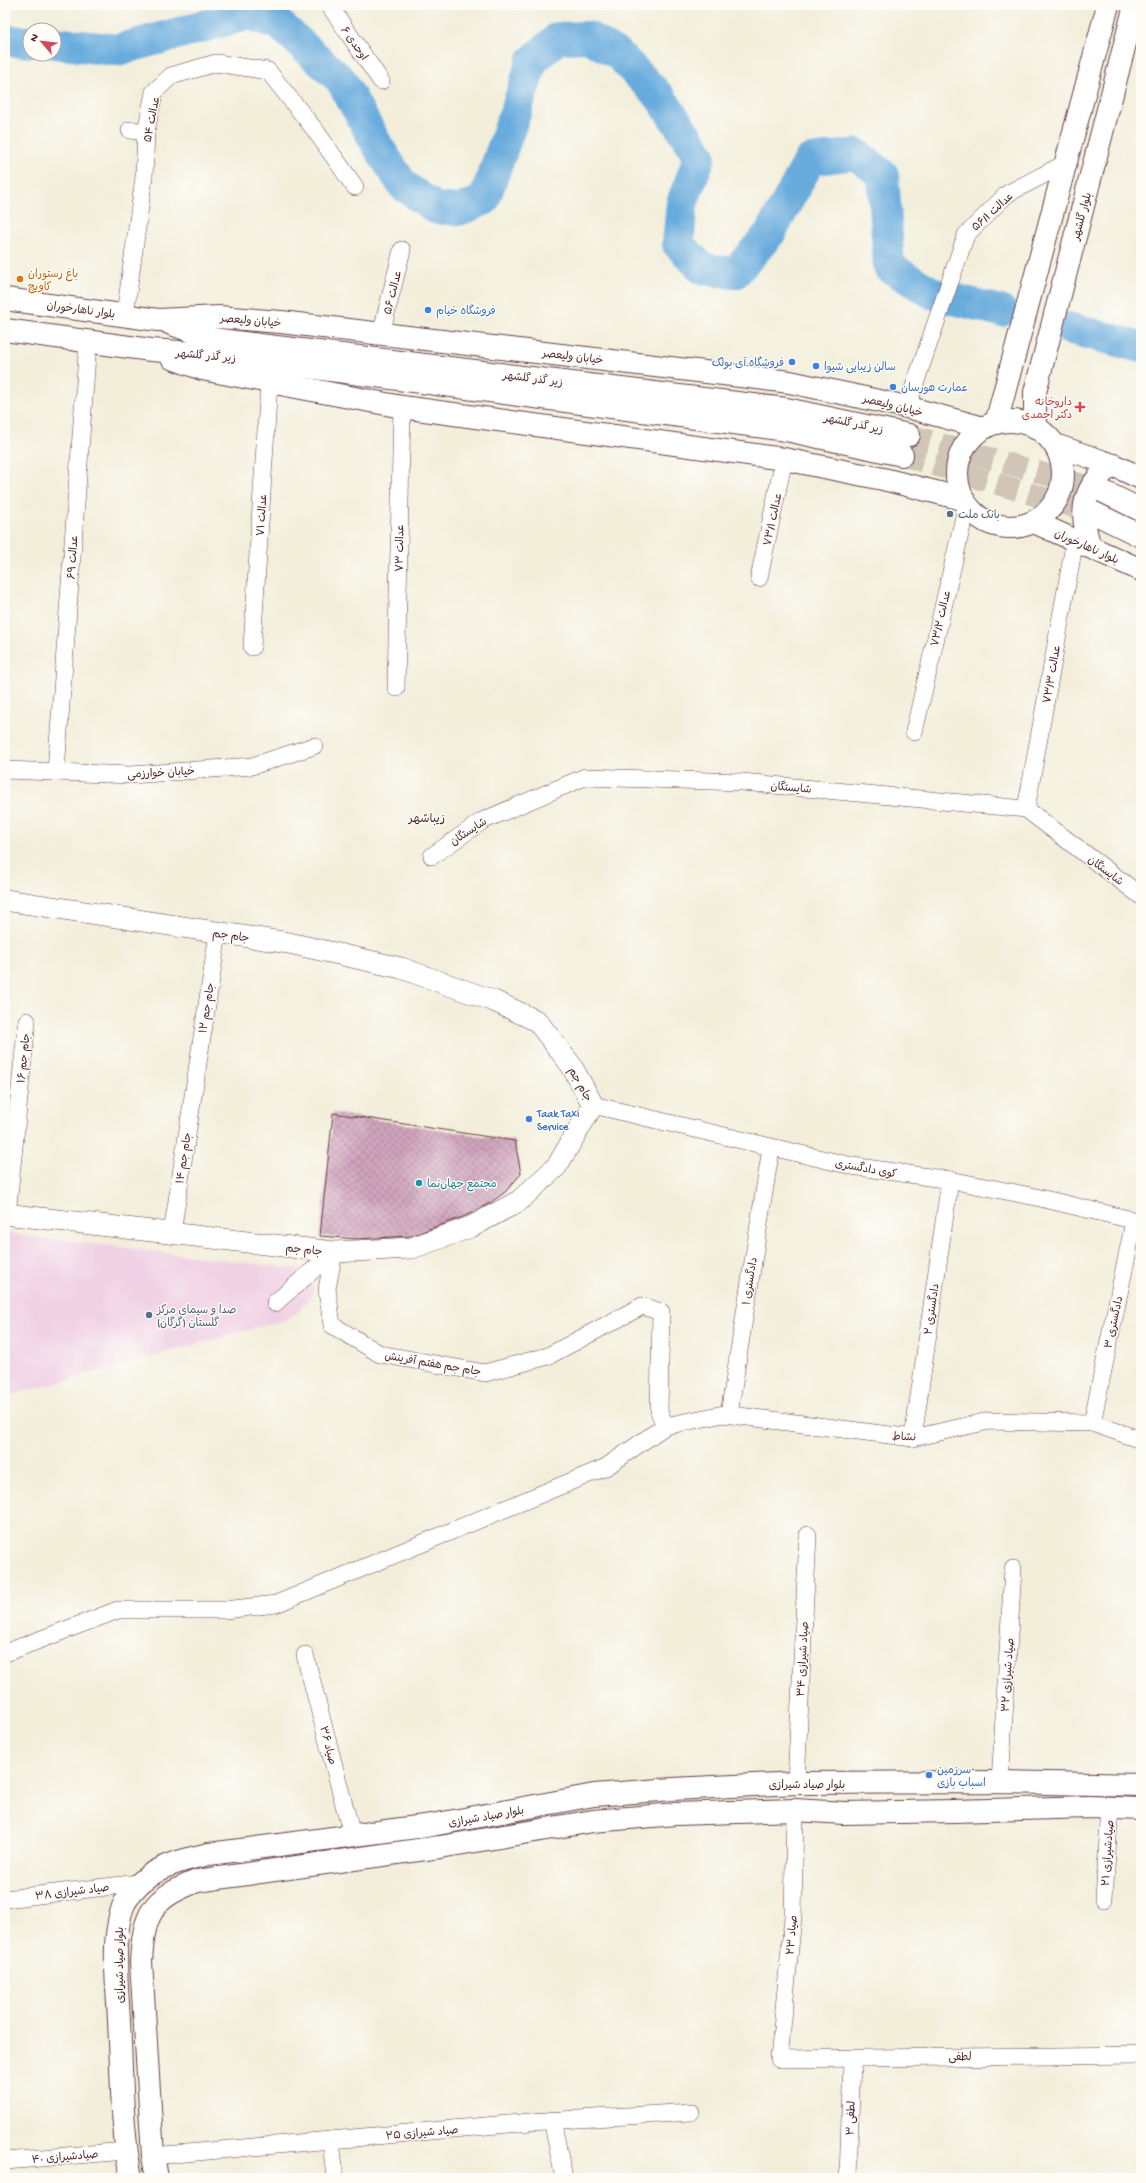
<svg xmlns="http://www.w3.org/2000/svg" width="1146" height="2183" viewBox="0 0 1146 2183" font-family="'Gochi Hand','Playpen Sans Arabic',sans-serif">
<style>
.built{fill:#f0d0e4}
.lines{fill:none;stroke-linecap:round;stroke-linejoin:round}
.river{stroke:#68abdd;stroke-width:32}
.building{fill:url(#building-cross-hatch)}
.primary-tunnel{stroke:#d0c5b7;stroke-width:22;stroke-dasharray:22 11;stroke-linecap:butt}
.minor-casing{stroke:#633e45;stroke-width:18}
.tertiary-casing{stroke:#633e45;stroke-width:22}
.primary-casing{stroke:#633e45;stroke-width:24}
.minor{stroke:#fff;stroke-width:17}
.tertiary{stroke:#fff;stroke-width:21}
.primary{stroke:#fff;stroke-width:22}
.food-dot{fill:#e8710a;stroke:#fdfcf7;stroke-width:1.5}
.shop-dot{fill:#3f7fe0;stroke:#fdfcf7;stroke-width:1.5}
.health-dot{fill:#e0444e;stroke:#fdfcf7;stroke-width:1.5}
.service-dot{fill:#5c6f8a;stroke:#fdfcf7;stroke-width:1.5}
.culture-dot{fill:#0f9aa8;stroke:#fdfcf7;stroke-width:1.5}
.labels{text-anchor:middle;stroke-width:3;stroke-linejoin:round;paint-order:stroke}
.street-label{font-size:11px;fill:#4a1f2b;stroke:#fdfcf7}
.food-label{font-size:11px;fill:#c56008;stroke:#fdfcf7;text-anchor:start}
.shop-label{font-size:11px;fill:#366cbe;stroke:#fdfcf7;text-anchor:start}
.health-label{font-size:11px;fill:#be3a42;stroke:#fdfcf7;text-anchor:end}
.service-label{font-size:11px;fill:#4e5e75;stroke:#fdfcf7;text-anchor:start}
.culture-label{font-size:11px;fill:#0d838f;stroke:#fdfcf7;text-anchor:start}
.neighbourhood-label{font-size:12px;fill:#4a1f2b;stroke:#fdfcf7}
</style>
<defs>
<pattern id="building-cross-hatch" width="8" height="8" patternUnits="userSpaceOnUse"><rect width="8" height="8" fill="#d1a5be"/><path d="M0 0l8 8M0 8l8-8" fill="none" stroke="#ac869b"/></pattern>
</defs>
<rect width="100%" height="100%" fill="#fdfcf7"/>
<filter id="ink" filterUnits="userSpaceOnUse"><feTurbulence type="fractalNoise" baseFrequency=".025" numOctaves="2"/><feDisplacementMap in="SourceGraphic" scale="8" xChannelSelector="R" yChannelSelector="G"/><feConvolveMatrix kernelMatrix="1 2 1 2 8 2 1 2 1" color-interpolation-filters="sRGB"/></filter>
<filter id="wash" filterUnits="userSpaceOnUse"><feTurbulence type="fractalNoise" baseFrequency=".012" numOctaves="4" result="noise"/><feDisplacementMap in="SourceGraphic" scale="16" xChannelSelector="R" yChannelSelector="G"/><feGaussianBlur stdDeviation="0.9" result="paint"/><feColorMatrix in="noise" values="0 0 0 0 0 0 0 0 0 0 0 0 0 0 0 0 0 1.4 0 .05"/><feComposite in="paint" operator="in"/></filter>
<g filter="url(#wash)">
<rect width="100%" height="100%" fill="#f2eeda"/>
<path class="built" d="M5,1233L313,1271V1292L299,1311L285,1320L5,1397Z"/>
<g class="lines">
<g class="river">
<path d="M5,41L30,42"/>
<path d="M54,43L117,50L249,14L279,24L341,80L380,150L403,185L435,208L459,210L484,200L517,108L532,61L558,38L588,37L619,55L660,97L700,156L682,203L678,244L703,269L735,273L770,233L810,160L856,154L883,175L889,267L934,294L1001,311"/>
<path d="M1068,328L1141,347"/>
</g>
</g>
<g id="blocks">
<path class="building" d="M333,1113L515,1141L521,1174L505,1192L490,1203L463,1217L410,1236L357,1239L320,1236Z"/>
</g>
</g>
<g filter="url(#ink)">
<use href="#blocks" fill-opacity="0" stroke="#633e45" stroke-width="1"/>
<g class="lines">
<g class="primary-tunnel">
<path d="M909,435L1100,490"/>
<path d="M902,455L1094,513"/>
</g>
<defs>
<g id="minor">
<path d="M329,5L381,81"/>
<path d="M130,130L146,132"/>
<path d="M125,315L144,177L146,132L154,92L171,76L216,63L268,71L315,130L355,187"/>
<path d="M381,334L402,250"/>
<path d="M907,407L966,235L1007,194L1066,163"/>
<path d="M759,578L784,459"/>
<path d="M252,647L269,383"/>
<path d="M396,688L402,407"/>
<path d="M914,732L967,504"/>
<path d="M5,770L131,775L252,766L314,746"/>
<path d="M56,771L88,342"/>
<path d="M1026,809L1075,540"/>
<path d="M432,856L482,821L585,777L742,782L1026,809L1141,896"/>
<path d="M593,1105L852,1166L950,1180L1036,1197L1141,1222"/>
<path d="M7,1214L27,1021"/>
<path d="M172,1233L218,933"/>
<path d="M275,1303L334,1252L327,1289L332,1325L380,1354L485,1373L548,1356L642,1306L661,1312L659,1411L665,1426"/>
<path d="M729,1414L771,1148"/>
<path d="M1092,1423L1134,1222"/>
<path d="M913,1438L950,1180"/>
<path d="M5,1653L118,1610H225L276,1604L606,1467L665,1426L724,1414L913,1438L989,1421L1092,1423L1141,1440"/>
<path d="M305,1655L352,1835"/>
<path d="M1000,1782L1013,1569"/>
<path d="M796,1783L808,1535"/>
<path d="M795,1810L793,1917L779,2059L1141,2055"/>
<path d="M5,1899L139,1883"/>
<path d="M1104,1899L1110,1808"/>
<path d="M552,2120L564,2178"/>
<path d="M331,2140L335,2178"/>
<path d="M153,2156L530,2122L691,2112"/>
<path d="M5,2161L126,2151"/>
<path d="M848,2178L852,2058"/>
</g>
<path id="tertiary" d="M5,900L289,943L401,968L494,1001L537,1021L571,1065L593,1105L557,1166L519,1201L471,1227L412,1248L334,1252L5,1214"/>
<g id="primary">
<path d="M5,299L158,320L219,317L281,322L790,382L907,407L984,428"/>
<path d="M169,323L212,339L786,409L909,435"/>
<path d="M5,330L151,350L208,354L786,430L902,455"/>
<path d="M172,358L202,369L402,407L784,459L883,479L963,499"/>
<circle cx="1010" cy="474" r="53"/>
<path d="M996,423L1108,5"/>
<path d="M1035,428V392L1135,5"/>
<path d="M1055,445L1113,465L1141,478"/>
<path d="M1100,490L1141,510"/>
<path d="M1094,513L1141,536"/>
<path d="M1034,522L1141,570"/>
<path d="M1090,547C1079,513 1082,486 1113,465"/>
<path d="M131,2178C121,2127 122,2073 119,2021C118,1995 113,1953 118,1928C119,1920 122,1908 125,1902C143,1870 176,1861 209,1854L432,1825L594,1795L673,1789L796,1783L1000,1782L1141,1785"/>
<path d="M157,2178L153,2156L141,1962C144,1913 151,1899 197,1881L440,1847L593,1821L676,1814L795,1810L844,1813L954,1811L1090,1807L1141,1809"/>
</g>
</defs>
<use href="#minor" class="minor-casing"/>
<use href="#tertiary" class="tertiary-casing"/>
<use href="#primary" class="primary-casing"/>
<use href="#minor" class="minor"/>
<use href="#tertiary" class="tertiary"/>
<use href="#primary" class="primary"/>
</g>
</g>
<circle class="food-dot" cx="20" cy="279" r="4"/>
<g class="shop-dot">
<circle cx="428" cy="310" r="4"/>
<circle cx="792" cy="362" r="4"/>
<circle cx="816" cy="366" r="4"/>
<circle cx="893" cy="387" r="4"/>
<circle cx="529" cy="1119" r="4"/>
<circle cx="929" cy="1775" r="4"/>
</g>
<path class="health-dot" d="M1078 401h4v4h4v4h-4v4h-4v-4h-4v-4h4z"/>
<g class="service-dot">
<circle cx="950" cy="514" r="4"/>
<circle cx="149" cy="1315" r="4"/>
</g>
<circle class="culture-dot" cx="419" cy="1183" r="4"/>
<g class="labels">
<g class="street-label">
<text transform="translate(355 43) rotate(55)" y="4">۶ اوحدی</text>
<text transform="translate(151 119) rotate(-79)" y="4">عدالت ۵۴</text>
<text transform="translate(992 211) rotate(-42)" y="4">۵۶/۱ عدالت</text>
<text transform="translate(1081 216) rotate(-75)" y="4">بلوار گلشهر</text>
<text transform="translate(392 292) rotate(-76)" y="4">۵۶ عدالت</text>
<text transform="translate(81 309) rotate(8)" y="4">بلوار ناهارخوران</text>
<text transform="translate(251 320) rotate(5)" y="4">خیابان ولیعصر</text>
<text transform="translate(206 355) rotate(5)" y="4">زیر گذر گلشهر</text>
<text transform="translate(573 356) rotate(7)" y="4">خیابان ولیعصر</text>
<text transform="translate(533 378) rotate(7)" y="4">زیر گذر گلشهر</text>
<text transform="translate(893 405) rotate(14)" y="4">خیابان ولیعصر</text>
<text transform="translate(854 423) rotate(12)" y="4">زیر گذر گلشهر</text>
<text transform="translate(261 515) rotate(-86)" y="4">عدالت ۷۱</text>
<text transform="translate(772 519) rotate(-78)" y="4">عدالت ۷۳/۱</text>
<text transform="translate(1087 546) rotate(24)" y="4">بلوار ناهارخوران</text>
<text transform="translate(399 548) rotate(-89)" y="4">عدالت ۷۳</text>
<text transform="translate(72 557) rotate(-86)" y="4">عدالت ۶۹</text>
<text transform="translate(940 618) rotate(-77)" y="4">عدالت ۷۳/۲</text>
<text transform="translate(1051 674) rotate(-80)" y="4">۷۳/۳ عدالت</text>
<text transform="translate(161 772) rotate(-3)" y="4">خیابان خوارزمی</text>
<text transform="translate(791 787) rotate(5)" y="4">شایستگان</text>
<text transform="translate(468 831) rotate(-33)" y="4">شایستگان</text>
<text transform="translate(1106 870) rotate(37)" y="4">شایستگان</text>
<text transform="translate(231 935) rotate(8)" y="4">جام جم</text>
<text transform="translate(206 1008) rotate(-81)" y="4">۱۲ جام جم</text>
<text transform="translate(23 1058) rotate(-84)" y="4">۱۶ جام جم</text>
<text transform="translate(581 1084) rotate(61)" y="4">جام جم</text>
<text transform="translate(183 1158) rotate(-81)" y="4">۱۴ جام جم</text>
<text transform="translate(866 1168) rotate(10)" y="4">کوی دادگستری</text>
<text transform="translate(304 1249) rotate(6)" y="4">جام جم</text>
<text transform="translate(749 1281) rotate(-81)" y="4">دادگستری ۱</text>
<text transform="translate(931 1309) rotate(-82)" y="4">دادگستری ۲</text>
<text transform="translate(1113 1322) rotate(-78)" y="4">دادگستری ۳</text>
<text transform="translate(433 1363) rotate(10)" y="4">جام جم هفتم آفرینش</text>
<text transform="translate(904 1436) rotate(2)" y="4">نشاط</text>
<text transform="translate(802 1659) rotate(-87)" y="4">صیاد شیرازی ۳۴</text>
<text transform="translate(1007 1675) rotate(-86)" y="4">صیاد شیرازی ۳۲</text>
<text transform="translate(329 1745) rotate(76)" y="4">صیاد ۳۶</text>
<text x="807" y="1788">بلوار صیاد شیرازی</text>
<text transform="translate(486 1816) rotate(-10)" y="4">بلوار صیاد شیرازی</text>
<text transform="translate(1107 1853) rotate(-86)" y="4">۲۱ صیادشیرازی</text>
<text transform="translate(72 1891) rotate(-7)" y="4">صیاد شیرازی ۳۸</text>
<text transform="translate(791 1935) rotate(-85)" y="4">صیاد ۲۳</text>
<text transform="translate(119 1965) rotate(-90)" y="4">بلوار صیاد شیرازی</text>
<text x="960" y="2060">لطفی</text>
<text transform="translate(850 2118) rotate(-88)" y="4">لطفی ۳</text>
<text transform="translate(422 2132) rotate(-5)" y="4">صیاد شیرازی ۲۵</text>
<text transform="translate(65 2156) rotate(-5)" y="4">۴۰ صیادشیرازی</text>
</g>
<g class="food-label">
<text x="28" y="277">باغ رستوران<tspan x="28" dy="13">کاویچ</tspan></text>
</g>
<g class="shop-label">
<text x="436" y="314">فروشگاه خیام</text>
<text x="784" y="366" text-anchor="end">فروشگاه آی بولک</text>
<text x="824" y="370">سالن زیبایی شیوا</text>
<text x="901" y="391">عمارت هورسان</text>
<text x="537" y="1117">Taak Taxi<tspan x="537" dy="13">Service</tspan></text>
<text x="937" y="1773">سرزمین<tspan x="937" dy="13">اسباب بازی</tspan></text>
</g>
<g class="health-label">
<text x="1072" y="405">داروخانه<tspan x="1072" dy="13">دکتر احمدی</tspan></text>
</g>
<g class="service-label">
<text x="958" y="518">بانک ملت</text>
<text x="157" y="1313">صدا و سیمای مرکز<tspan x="157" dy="13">گلستان (گرگان)</tspan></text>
</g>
<g class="culture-label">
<text x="427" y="1187">مجتمع جهان‌نما</text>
</g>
<g class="neighbourhood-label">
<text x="427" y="822">زیباشهر</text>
</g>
</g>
<rect width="1146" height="2183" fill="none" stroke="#fdfcf7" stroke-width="20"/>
<g transform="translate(42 42) rotate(298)"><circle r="19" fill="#fdfcf7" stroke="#b5a4a5"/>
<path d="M0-3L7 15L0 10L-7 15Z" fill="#d1495b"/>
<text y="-6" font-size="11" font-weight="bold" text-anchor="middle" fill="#4a1f2b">N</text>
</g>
</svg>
